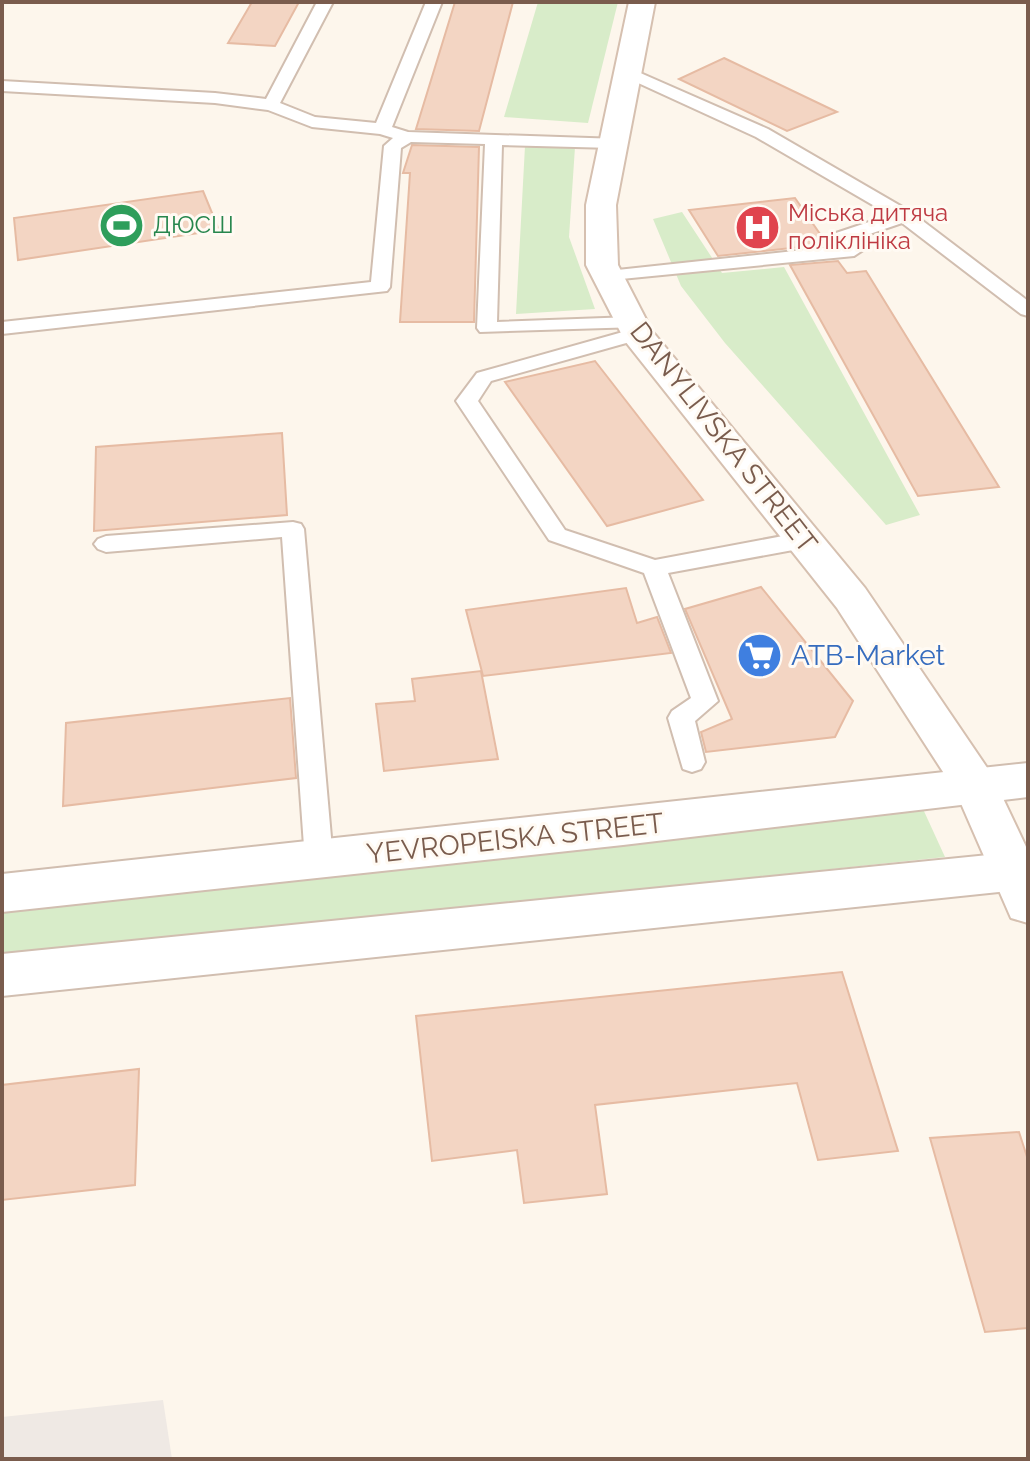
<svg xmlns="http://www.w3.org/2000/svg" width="1030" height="1461" viewBox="0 0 1030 1461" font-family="Raleway,sans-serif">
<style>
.industrial{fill:#efe9e4}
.green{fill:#d8ecc9}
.building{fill:#f3d5c3;stroke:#e6bba3;stroke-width:2}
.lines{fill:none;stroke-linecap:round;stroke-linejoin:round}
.service-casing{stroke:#d1beb0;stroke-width:4}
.tertiary-casing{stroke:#d1beb0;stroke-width:4}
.secondary-casing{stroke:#d6c0b0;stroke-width:4}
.service{fill:#fff;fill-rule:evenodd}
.tertiary{fill:#fff;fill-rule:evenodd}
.secondary{fill:#fff;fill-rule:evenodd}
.labels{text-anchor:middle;stroke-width:6;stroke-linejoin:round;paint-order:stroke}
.far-health-label{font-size:24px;fill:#be3a42;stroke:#fffaf3;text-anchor:start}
.far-leisure-label{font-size:24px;fill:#27864d;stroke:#fffaf3;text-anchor:start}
.street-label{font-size:28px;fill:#7a5c4d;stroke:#fffaf3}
.shop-label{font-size:28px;fill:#366cbe;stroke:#fffaf3;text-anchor:start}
</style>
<rect width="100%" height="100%" fill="#fdf6ec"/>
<path class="industrial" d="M163,1400L172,1459H2V1417Z"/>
<g class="green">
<path d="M538,2H618L588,123L504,117Z"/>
<path d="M525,146L575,147L569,237L595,309L516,314Z"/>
<path d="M682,212L722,273L784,267L920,515L886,525L725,343L681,286L653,219Z"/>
<path d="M923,809L945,857L2,957V907Z"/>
</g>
<g class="building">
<path d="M252,2H299L275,46L228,43Z"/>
<path d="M455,2H513L479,131L416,129Z"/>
<path d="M724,58L837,112L787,131L679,79Z"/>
<path d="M412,145L479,147L474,322H400L410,173H403Z"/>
<path d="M203,191L219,230L18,260L14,218Z"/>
<path d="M795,198L827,244L718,256L689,210Z"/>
<path d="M838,261L847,273L866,271L999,487L918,496L790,265Z"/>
<path d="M595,361L703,500L607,526L505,382Z"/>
<path d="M282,433L287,515L94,531L96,447Z"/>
<path d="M761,587L853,701L835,737L706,752L701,732L732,719L685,609Z"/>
<path d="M626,588L637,623L657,617L671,653L483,676L466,610Z"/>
<path d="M481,671L498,759L384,771L376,704L415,701L412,679Z"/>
<path d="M290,698L296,778L63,806L66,723Z"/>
<path d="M842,972L898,1151L818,1160L797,1083L595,1105L607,1194L524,1203L517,1150L432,1161L416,1016Z"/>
<path d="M139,1069L135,1185L2,1200V1085Z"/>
<path d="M1019,1132L1028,1160V1328L985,1332L930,1138Z"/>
</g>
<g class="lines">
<defs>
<g id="service">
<path d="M317,2H333L280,103L315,117L376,123L426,2H442L392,127L408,132L619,139L622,143L613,148L502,145L497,322L632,317L642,323L639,327L480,332L477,328L485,144L411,142L401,148L390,287L387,291L2,334V322L371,282L384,146L393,138L380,134L312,127L268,110L215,103L2,91V81L215,93L266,99Z"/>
<path d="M629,68L768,129L911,212L1028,301V316L1021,314L902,223L855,239L863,250L854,256L601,281L598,277L601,273L608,271L841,246L834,237L836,233L890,215L756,137L623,76V70Z"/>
<path d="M637,328L644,330L647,334L644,338L491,381L478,401L565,530L655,560L804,532L812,535L816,540L812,545L804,548L668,573L718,701L695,721L705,762L701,769L692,772L683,769L668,718L672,711L691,698L644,573L549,540L456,401L477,373Z"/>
<path d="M293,522L301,524L304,529L333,860L329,868L319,871L309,868L305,860L282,537L106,552L98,549L94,544L98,539L106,536Z"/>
</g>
<g id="tertiary">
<path d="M1028,763V797L623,845L2,912V874Z"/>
<path d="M1028,851V889L2,996V954Z"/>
</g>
<path id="secondary" d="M629,2H655L616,205L618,265L652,331L865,588L992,775L1028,851V923L1011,918L956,792L837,608L625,341L586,265V205Z"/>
</defs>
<use href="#service" class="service-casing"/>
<use href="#tertiary" class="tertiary-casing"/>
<use href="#secondary" class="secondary-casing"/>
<use href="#service" class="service"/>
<use href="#tertiary" class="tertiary"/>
<use href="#secondary" class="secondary"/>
</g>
<defs>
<symbol id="stadium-disc" viewBox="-11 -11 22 22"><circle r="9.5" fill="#2e9e5b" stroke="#fffaf3"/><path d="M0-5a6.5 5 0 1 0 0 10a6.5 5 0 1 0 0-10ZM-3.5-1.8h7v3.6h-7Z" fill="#fff"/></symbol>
<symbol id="hospital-disc" viewBox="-11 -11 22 22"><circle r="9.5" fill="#e0444e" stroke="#fffaf3"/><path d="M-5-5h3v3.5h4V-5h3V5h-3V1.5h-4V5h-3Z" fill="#fff"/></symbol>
<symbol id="supermarket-disc" viewBox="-11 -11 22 22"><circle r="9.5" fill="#3f7fe0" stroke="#fffaf3"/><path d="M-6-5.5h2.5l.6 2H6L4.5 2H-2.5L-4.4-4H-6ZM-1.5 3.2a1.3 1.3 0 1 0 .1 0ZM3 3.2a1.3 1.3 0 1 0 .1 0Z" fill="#fff"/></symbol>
</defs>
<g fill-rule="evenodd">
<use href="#stadium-disc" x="96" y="200" width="51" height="51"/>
<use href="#hospital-disc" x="732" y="202" width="51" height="51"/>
<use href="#supermarket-disc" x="734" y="630" width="51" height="51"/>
</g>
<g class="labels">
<g class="far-health-label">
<text x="788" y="221">Міська дитяча<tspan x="788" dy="28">поліклініка</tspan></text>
</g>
<g class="far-leisure-label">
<text x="153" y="233">ДЮСШ</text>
</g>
<g class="street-label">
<text transform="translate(724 437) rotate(52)" y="10">DANYLIVSKA STREET</text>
<text transform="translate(515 838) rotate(-6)" y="10">YEVROPEISKA STREET</text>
</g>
<g class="shop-label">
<text x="791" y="665">ATB-Market</text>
</g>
</g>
<rect width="1030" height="1461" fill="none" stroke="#7a5c4d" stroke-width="8"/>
</svg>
